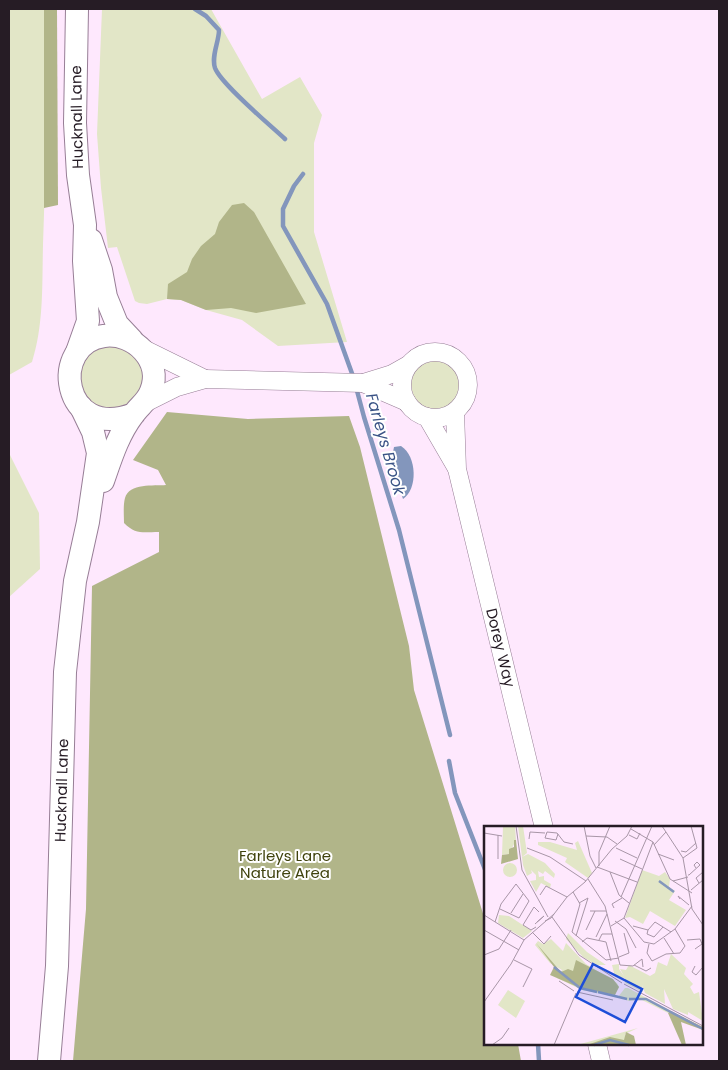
<svg xmlns="http://www.w3.org/2000/svg" width="728" height="1070" viewBox="0 0 728 1070" font-family="Poppins,sans-serif">
<style>
.green{fill:#e2e6c7}
.forest{fill:#b1b589}
.water{fill:#8396bc}
.lines{fill:none;stroke-linecap:round;stroke-linejoin:round}
.stream{stroke:#8396bc;stroke-width:4.5}
.minor-casing{stroke:#977e96;stroke-width:19}
.major-casing{stroke:#977e96;stroke-width:24}
.minor{stroke:#fff;stroke-width:18}
.major{stroke:#fff;stroke-width:22}
.labels{text-anchor:middle;stroke-width:4;stroke-linejoin:round;paint-order:stroke}
.street-label{font-size:15px;fill:#261c25;stroke:#fff}
.park-label{font-size:15px;fill:#40430e;stroke:#fff}
.water-label{font-size:16px;font-style:italic;fill:#3a5386;stroke:#fff}
.inset-river{fill:none;stroke:#8396bc;stroke-width:2.5}
.inset-road{fill:none;stroke:#a896a7;stroke-width:1}
.view{fill:#1d4ed8;fill-opacity:0.15;stroke:#1d4ed8;stroke-width:2.5}
.inset-edge{fill:none;stroke:#261c25;stroke-width:2.5}
</style>
<rect width="100%" height="100%" fill="#fee8fd"/>
<g class="green">
<path d="M9,9H44C46,88 46,166 43,245C42,284 44,325 32,362L9,375Z"/>
<path d="M102,9H211L262,99L300,77L322,115L314,143V232L347,342L278,346L242,320L206,310L181,300L167,299L147,304L139,303L135,301L117,247L108,248L101,188L97,134Z"/>
<path d="M125,346L145,370L137,401L130,406L98,409L81,392L79,368L94,348Z"/>
<circle cx="437" cy="384" r="26"/>
<path d="M9,453L39,513L40,569L9,597Z"/>
</g>
<g class="forest">
<path d="M44,9H57L58,205L44,208Z"/>
<path d="M244,203L254,212L306,304L256,313L231,308L206,310L181,300L167,299L168,284L187,272L192,259L201,246L215,234L219,222L232,205Z"/>
<path d="M167,412L248,419L349,416L360,447L409,646L414,690L485,920L486,1044H518L521,1061H73L86,909L92,586L159,552V532C143,532 136,535 124,523C124,516 123,505 125,498C129,483 154,486 166,485L158,470L133,460Z"/>
</g>
<path class="water" d="M401,446C417,456 418,489 403,499L391,462L394,447Z"/>
<g class="lines">
<g class="stream">
<path d="M195,9L206,16L219,30C219,42 211,56 215,68C221,84 270,125 285,139"/>
<path d="M303,174L294,186L283,209V226L327,304L354,379"/>
<path d="M356,387L364,417L399,530L450,735"/>
<path d="M449,761L455,793L486,872"/>
<path d="M538,1044L539,1061"/>
</g>
<defs>
<g id="minor">
<path d="M142,348L205,379"/>
<circle cx="435" cy="385" r="33"/>
<path d="M363,383L407,402"/>
<path d="M145,403L177,387L205,379L363,383L392,374L408,365"/>
<path id="s1" d="M455,412L457,469L544,828"/>
<path d="M427,417L456,467"/>
<path d="M597,1044L601,1061"/>
</g>
<g id="major">
<path d="M91,240L101,270L106,297L117,324L132,340"/>
<path d="M77,352L88,321L84,261L85,225L78,175L75,123L77,9"/>
<path d="M103,481C111,458 118,435 133,415C139,406 147,402 151,391C163,361 134,332 104,336C49,343 61,442 134,414"/>
<path id="s2" d="M49,1061L57,966L65,672L75,581L88,522L98,453L93,432L81,407"/>
</g>
</defs>
<use href="#minor" class="minor-casing"/>
<use href="#major" class="major-casing"/>
<use href="#minor" class="minor"/>
<use href="#major" class="major"/>
</g>
<g class="labels">
<g class="street-label">
<text transform="translate(77 117) rotate(-91)" y="5">Hucknall Lane</text>
<text dy="5" stroke="none"><textPath href="#s1" startOffset="241">Dorey Way</textPath></text>
<text dy="5" stroke="none"><textPath href="#s2" startOffset="271">Hucknall Lane</textPath></text>
</g>
<g class="park-label">
<text x="285" y="861">Farleys Lane<tspan x="285" dy="17">Nature Area</tspan></text>
</g>
<g class="water-label">
<text transform="translate(386 444) rotate(74)" y="6">Farleys Brook</text>
</g>
</g>
<g transform="translate(484 826)">
<rect width="219" height="219" fill="#fee8fd"/>
<path d="M19,0H31L32,14L25,28L18,29ZM34,0H39L43,27L38,31L44,28L61,37L71,48L70,52L61,45L59,48L54,45L55,51L60,50V54L67,58L66,62L57,57L52,66L46,55L52,54V49L47,44L48,47L43,50L39,39ZM94,15L108,47L104,52L81,36L83,32L54,19V16H66L93,24L91,17ZM19 44a7 7 0 1 1 14 0a7 7 0 1 1-14 0ZM158,44L175,50L181,46L186,53L185,61L191,65L185,74L202,84L191,100L166,85L159,98L146,91L141,92ZM15,89L25,90L48,105L39,112L14,97ZM84,107L103,126L122,139H112L99,131L82,113ZM67,113L79,125L82,117L102,138L133,157L135,161L130,170L98,164L73,152L78,144L66,137L51,119L54,115L59,118ZM187,128L202,142L200,148L209,158L206,161L210,168L215,166L219,195L204,186V189L189,183L180,163L181,178L161,167L158,159L159,166L141,157V152L131,151L128,139L135,138V143L140,150L136,143L142,144L145,139L166,150L171,147L174,136L183,140ZM141,162H144L187,185L184,187L156,173L145,175L134,171ZM24,164L41,175L32,192L14,179ZM154,202L141,208V212L152,219H93Z" fill="#e2e6c7"/>
<path d="M30,14H32L34,33L17,38L18,29L25,28V23L30,21ZM52,117L77,146L84,143L89,145L92,134L129,153L135,161L131,169L96,162L66,149L70,141ZM187,185L219,201V204L197,196L202,219H198L184,187ZM142,206L150,210L152,219H103L126,211L140,214Z" fill="#b1b589"/>
<path class="inset-river" d="M175,55L190,66M70,141L96,162L113,166M114,166L143,173M145,173H162L219,203M110,219L126,214L145,219"/>
<path class="inset-road" d="M32,0L38,44L64,91M100,0L106,30L112,42M178,0L199,32L208,83L219,99M147,3L169,16L186,53L208,67M0,7L18,10M14,9V33M145,9L153,13L156,7M102,10L123,11L133,18M61,12L63,6L73,7L80,16L89,18M61,12L72,14L74,8M45,13L46,6L61,7M170,19L182,6M43,22L66,31L102,55M132,22L153,32M197,25L202,26L212,17M174,28L190,34M199,32L213,22L207,0M136,33L158,43M115,40V26L126,0M113,41L153,56M126,46L135,69L145,77M204,49H205L216,39L213,36L210,39L212,42M104,53L121,80L136,139L149,140L158,133L159,141M189,55L204,51M215,57L212,52L219,46M207,64L219,54M89,66L96,78L88,106L122,134L135,132M56,69L62,60L83,71M137,71L168,0M196,73L194,70L205,79M130,82L128,78L138,72M106,85H122M27,87L39,68M0,89L40,114M68,91L95,129L138,157M140,92L160,116L170,118L191,103L208,80M61,95L67,92L83,71L101,56L128,23L143,10L148,0M131,95L142,103L152,122M11,96L17,78L32,58L45,75L35,92L16,83M51,98L60,90L53,96M127,100L140,92L169,16M149,100L164,104M52,101L47,104L39,99L50,81L55,86M0,104L35,124M102,104L111,85M164,104L171,96L187,106M164,104L163,108L170,111L179,101M48,106L60,118L67,110M92,110L104,72L95,77M112,111L123,88M180,112L190,128M115,114L118,108H128M203,114L216,113L218,118L211,123M98,116L103,112L122,116L127,135M165,118L163,127L168,135L182,128L196,127L201,120L191,103M0,129L15,123L27,104M135,131L145,127L140,107M30,134L48,143L39,161M150,139L162,145L167,142M211,140L208,146L212,149L219,141M75,155L90,165M140,158L219,200M93,166L129,174M0,176L27,138L40,114L70,88M8,219L18,212L25,202M70,219L92,167"/>
<path class="view" d="M109,138L158,163L141,196L92,171Z"/>
<rect width="219" height="219" class="inset-edge"/>
</g>
<rect width="728" height="1070" fill="none" stroke="#261c25" stroke-width="20"/>
</svg>
